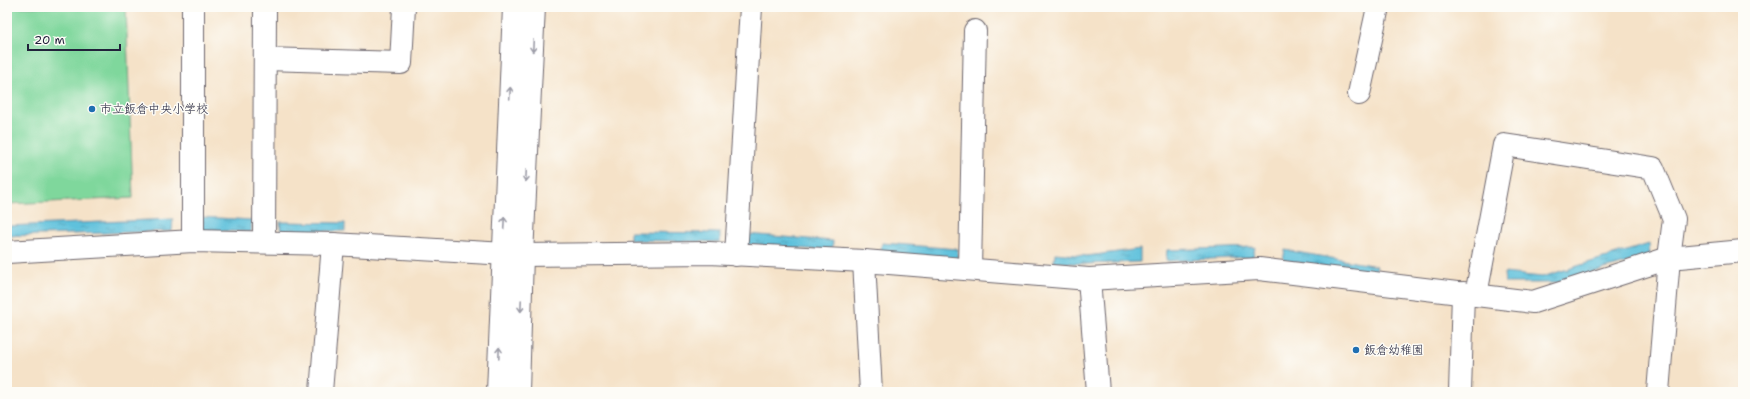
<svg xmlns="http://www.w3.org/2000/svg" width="1750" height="399" viewBox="0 0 1750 399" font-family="'Shantell Sans','Klee One',sans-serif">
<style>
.green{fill:#7fd79c;stroke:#507c6c}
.water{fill:url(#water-ripples);stroke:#40728c}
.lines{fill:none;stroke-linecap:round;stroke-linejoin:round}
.street-casing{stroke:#6c656c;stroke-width:24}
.secondary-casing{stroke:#6c656c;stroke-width:24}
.street{stroke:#fff;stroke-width:22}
.secondary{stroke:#fff;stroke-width:22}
.oneway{stroke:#9c9ca7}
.poi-dot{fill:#1f6fb2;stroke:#fdfcf7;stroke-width:1.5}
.labels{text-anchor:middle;stroke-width:3;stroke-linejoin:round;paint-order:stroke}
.poi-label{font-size:12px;fill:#22223b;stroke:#fdfcf7;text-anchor:start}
</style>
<defs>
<pattern id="water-ripples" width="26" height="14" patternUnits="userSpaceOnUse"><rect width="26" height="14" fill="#5ec1dc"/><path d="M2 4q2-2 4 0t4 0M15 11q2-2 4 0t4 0" fill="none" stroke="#4d9cb4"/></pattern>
</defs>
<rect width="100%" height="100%" fill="#fdfcf7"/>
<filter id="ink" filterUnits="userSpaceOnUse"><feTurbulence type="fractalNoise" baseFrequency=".025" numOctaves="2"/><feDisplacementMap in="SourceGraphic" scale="8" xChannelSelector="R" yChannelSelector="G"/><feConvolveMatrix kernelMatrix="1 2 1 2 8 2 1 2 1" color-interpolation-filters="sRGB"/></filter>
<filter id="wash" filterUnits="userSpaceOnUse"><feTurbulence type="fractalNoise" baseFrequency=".012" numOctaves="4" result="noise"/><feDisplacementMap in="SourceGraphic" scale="16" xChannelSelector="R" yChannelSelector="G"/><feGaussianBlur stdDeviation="0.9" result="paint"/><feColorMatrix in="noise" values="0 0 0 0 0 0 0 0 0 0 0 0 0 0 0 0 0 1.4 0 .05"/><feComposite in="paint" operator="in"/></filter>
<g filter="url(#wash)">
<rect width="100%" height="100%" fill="#f5e2c8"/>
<path class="green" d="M7,7H126L133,198L7,204Z"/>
<g class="water">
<path d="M201,217L252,220L251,232L200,230Z"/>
<path d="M173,219L172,231L7,236V226Z"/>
<path d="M280,222L345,223V231H281Z"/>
<path d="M630,232L720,233V242L630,240Z"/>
<path d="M747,234L833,241L832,251L747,244Z"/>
<path d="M882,243L958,249L957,261L880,254Z"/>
<path d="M1649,244L1650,256L1556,283H1505L1504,273L1542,277Z"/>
<path d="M1255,247L1253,257L1166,261L1167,250Z"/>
<path d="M1140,249V262L1086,264L1054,262L1055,253L1087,256Z"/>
<path d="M1285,250L1377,266L1375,275L1283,260Z"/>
</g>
</g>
<g filter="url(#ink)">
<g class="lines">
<defs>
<g id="street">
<path d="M265,59L401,63L404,7"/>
<path d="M1359,94L1378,7"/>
<path d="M193,241V7"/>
<path d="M264,242L265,7"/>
<path d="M7,252L193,241L333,244L522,255L709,253L864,261L1089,279L1259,269L1533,302L1669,258L1743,251"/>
<path d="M736,255L751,7"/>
<path d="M864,261L871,392"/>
<path d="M970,269L975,31"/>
<path d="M1089,279L1098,392"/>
<path d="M1476,295L1504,145L1653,168L1674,219L1669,258L1658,392"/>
<path d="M321,392L333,244"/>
<path d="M1460,392L1463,293"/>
</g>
<g id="secondary">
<path d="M498,392L514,7"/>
<path d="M518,392L522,255L534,7"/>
</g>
</defs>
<use href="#street" class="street-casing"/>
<use href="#secondary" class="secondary-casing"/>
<use href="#street" class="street"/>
<use href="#secondary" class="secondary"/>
</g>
<defs><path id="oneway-shaft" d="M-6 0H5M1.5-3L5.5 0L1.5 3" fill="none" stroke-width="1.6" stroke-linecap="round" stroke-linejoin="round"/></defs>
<g class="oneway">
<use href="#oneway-shaft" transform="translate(533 46) rotate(93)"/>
<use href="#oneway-shaft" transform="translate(510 93) rotate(-87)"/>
<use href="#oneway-shaft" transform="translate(526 176) rotate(93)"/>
<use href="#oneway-shaft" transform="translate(504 223) rotate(-87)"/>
<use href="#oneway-shaft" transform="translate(521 306) rotate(92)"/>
<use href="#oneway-shaft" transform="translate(499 353) rotate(-88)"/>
</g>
</g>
<g class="poi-dot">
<circle cx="92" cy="109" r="4"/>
<circle cx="1356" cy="350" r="4"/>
</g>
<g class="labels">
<g class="poi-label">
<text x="100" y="113">市立飯倉中央小学校</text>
<text x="1364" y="354">飯倉幼稚園</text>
</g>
</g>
<rect width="1750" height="399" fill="none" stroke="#fdfcf7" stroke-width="24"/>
<path d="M28 44v6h92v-6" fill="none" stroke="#22223b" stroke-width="2"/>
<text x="34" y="44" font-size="12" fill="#22223b" stroke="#fdfcf7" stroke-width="3" paint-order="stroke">20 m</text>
</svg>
